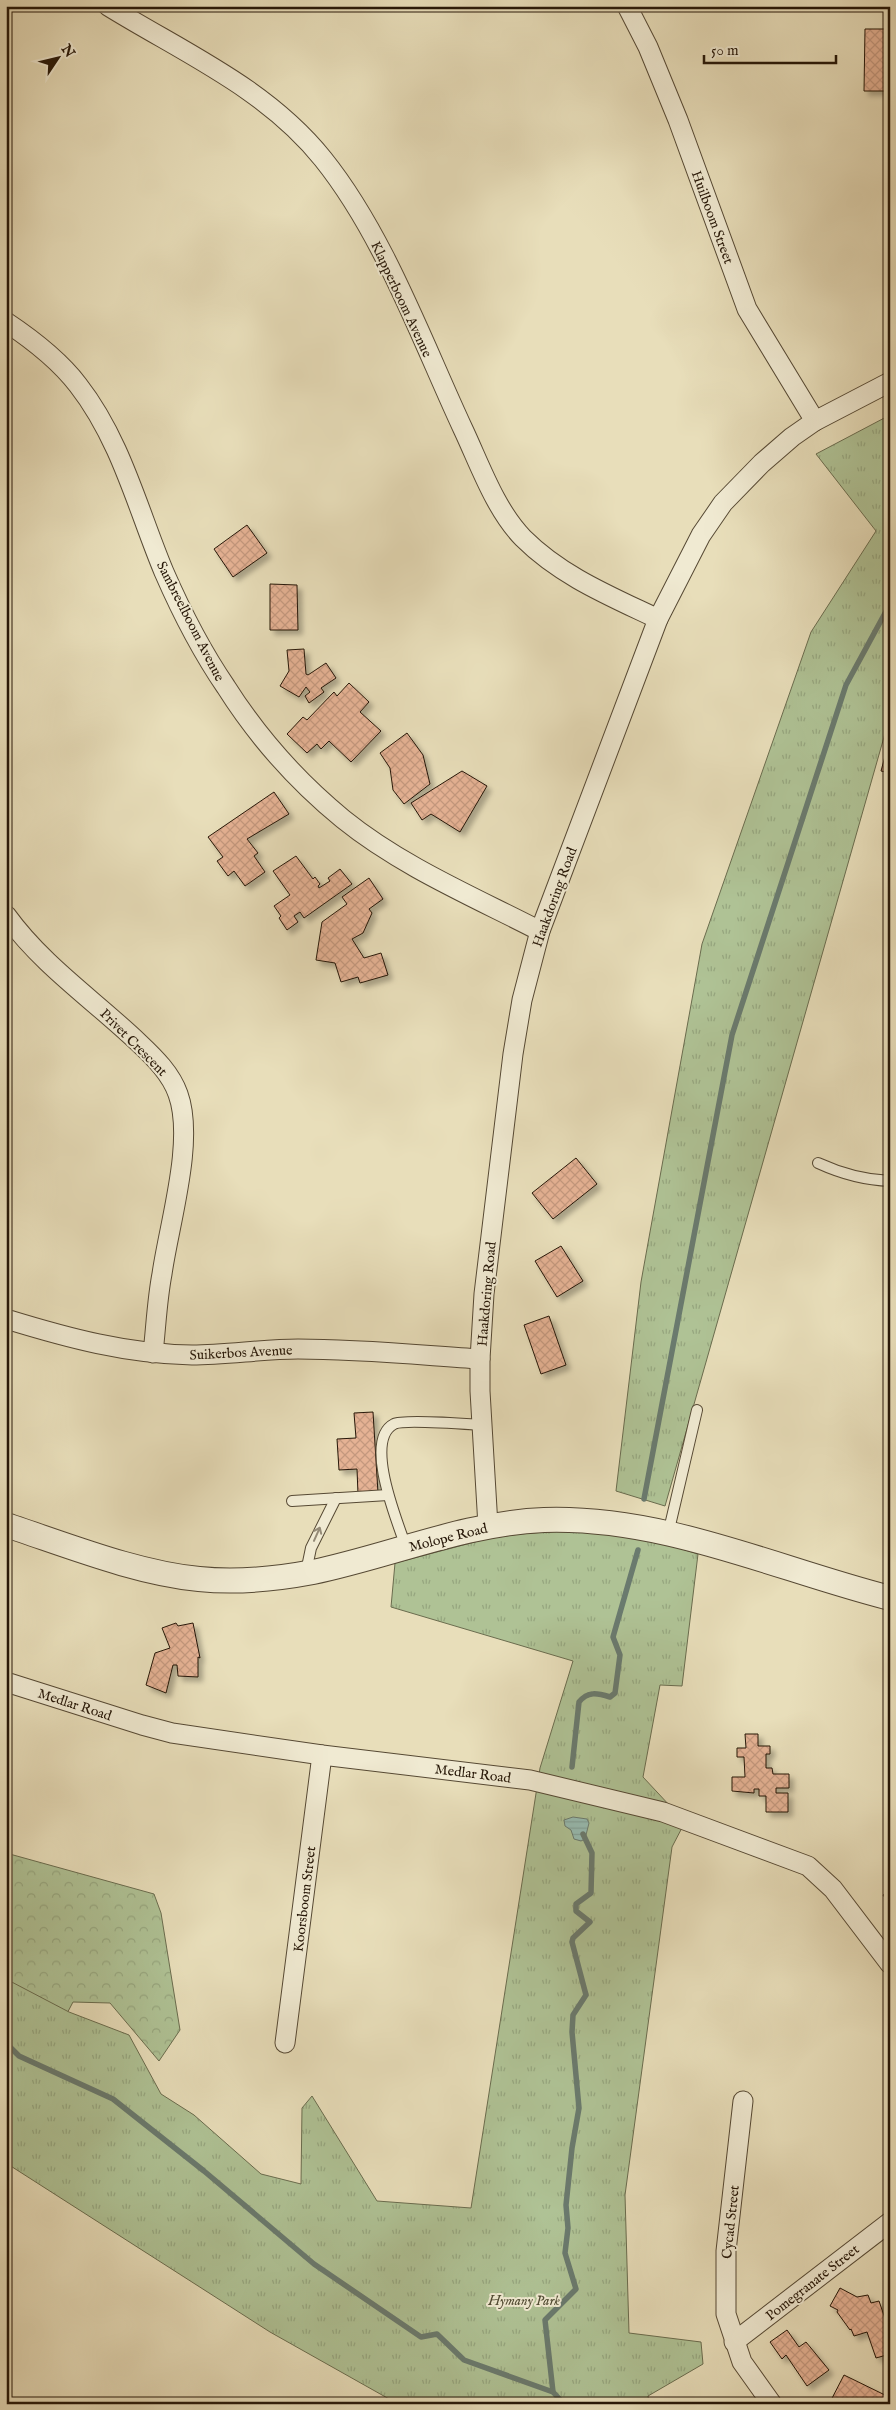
<svg xmlns="http://www.w3.org/2000/svg" width="896" height="2410" viewBox="0 0 896 2410" font-family="'IM FELL English',serif">
<style>
.forest{fill:url(#forest-crowns);stroke:#6a6c4e}
.park{fill:url(#park-tufts);stroke:#6a6c4e}
.water{fill:url(#water-rules);stroke:#6a7a6e}
.lines{fill:none;stroke-linecap:round;stroke-linejoin:round}
.stream{stroke:#6a7a6e;stroke-width:5.5}
.building{fill:url(#building-cross-hatch);stroke:#261708;filter:url(#shadow)}
.service-casing{stroke:#564934;stroke-width:12}
.minor-casing{stroke:#564934;stroke-width:21}
.tertiary-casing{stroke:#564934;stroke-width:26}
.service{stroke:#f0ead2;stroke-width:10}
.minor{stroke:#f0ead2;stroke-width:19}
.tertiary{stroke:#f0ead2;stroke-width:24}
.oneway{stroke:#958b77}
.labels{text-anchor:middle;stroke-width:4;stroke-linejoin:round;paint-order:stroke}
.street-label{font-size:14px;fill:#261708;stroke:#f0ead2}
.park-label{font-size:14px;font-style:italic;fill:#4f4a32;stroke:#f0ead2}
</style>
<defs>
<pattern id="forest-crowns" width="20" height="18" patternUnits="userSpaceOnUse" patternTransform="scale(1.25)"><rect width="20" height="18" fill="#afc295"/><path d="M2 6a3 3 0 1 1 6 0M12 15a3 3 0 1 1 6 0" fill="none" stroke="#96a67f"/></pattern>
<pattern id="park-tufts" width="24" height="20" patternUnits="userSpaceOnUse" patternTransform="scale(1.25)"><rect width="24" height="20" fill="#afc295"/><path d="M3 7l-1-3M5 7V3M7 7l1-3M15 17l-1-3M17 17v-4M19 17l1-3" fill="none" stroke="#96a67f"/></pattern>
<pattern id="water-rules" width="6" height="5" patternUnits="userSpaceOnUse" patternTransform="scale(1.25)"><rect width="6" height="5" fill="#97bcb2"/><path d="M0 2.5h6" fill="none" stroke="#82a198"/></pattern>
<pattern id="building-cross-hatch" width="8" height="8" patternUnits="userSpaceOnUse" patternTransform="scale(1.25)"><rect width="8" height="8" fill="#e5b294"/><path d="M0 0l8 8M0 8l8-8" fill="none" stroke="#c4987e"/></pattern>
<filter id="shadow"><feDropShadow dx="4.5" dy="4.5" stdDeviation="2.5" flood-color="#0004"/></filter>
</defs>
<rect width="100%" height="100%" fill="#e8deba"/>
<filter id="stains"><feTurbulence type="fractalNoise" baseFrequency=".004" numOctaves="4"/><feColorMatrix values="0 0 0 0 .2 0 0 0 0 .09 0 0 0 0 .02 0 0 0 .5 -.17"/></filter>
<radialGradient id="worn" r=".72"><stop offset=".6" stop-color="#630" stop-opacity="0"/><stop offset="1" stop-color="#630" stop-opacity=".3"/></radialGradient>
<path class="forest" d="M6,1853L154,1894L161,1913L180,2030L159,2061L110,2003L73,2002L62,2023L6,2087Z"/>
<g class="park">
<path d="M890,415V716L665,1506L616,1491L641,1282L702,944L811,632L876,531L816,454Z"/>
<path d="M572,1530L647,1538L698,1554L682,1686L660,1685L643,1777L685,1822L672,1847L625,2195L629,2333L701,2342L703,2364L648,2396L649,2404H398L270,2332L6,2163V1979L69,2012L129,2035L161,2094L194,2115L261,2174L301,2184L302,2108L312,2096L377,2201L471,2208L540,1768L573,1661L391,1607L395,1563L486,1539L519,1534Z"/>
</g>
<path class="water" d="M573,1817L587,1819L589,1823L585,1839L581,1841L574,1839L571,1830L565,1826L564,1820Z"/>
<g class="lines">
<g class="stream">
<path d="M644,1499L732,1035L846,685L890,604"/>
<path d="M572,1767L579,1702C588,1691 597,1693 610,1697L615,1693L620,1655L613,1637L638,1550"/>
<path d="M6,2043L19,2056L113,2099L204,2171L314,2264L421,2337L437,2334L464,2360L553,2392L564,2404"/>
<path d="M553,2392L545,2320L576,2289L565,2253L568,2228L566,2205L572,2148L579,2108L572,2032L573,2015L586,1995L572,1942L573,1938L590,1922L576,1911V1904L591,1893L592,1853L583,1834"/>
</g>
</g>
<g class="building">
<path d="M865,29H890V91H864Z"/>
<path d="M247,525L267,553L233,577L214,549Z"/>
<path d="M270,584L297,585L298,630H270Z"/>
<path d="M304,649L306,674L308,675L326,663L336,678L321,688L324,692L309,703L305,696L310,692L306,687L299,697L280,686L289,671L287,650Z"/>
<path d="M349,683L369,702L360,712L381,731L351,762L329,741L321,749L317,744L307,753L287,734L303,717L307,720L334,692L337,696Z"/>
<path d="M407,733L423,755L430,784L404,804L393,790L390,768L380,753Z"/>
<path d="M890,738V773L881,771Z"/>
<path d="M462,771L487,786L460,832L431,814L422,820L411,803Z"/>
<path d="M274,792L289,814L247,839L258,853L254,856L265,872L245,886L234,871L228,876L217,861L223,857L208,837Z"/>
<path d="M296,856L313,879L315,877L320,884L318,886L319,888L330,881L328,878L340,869L352,884L304,918L300,912L294,916L298,922L287,930L279,918L281,916L274,906L290,895L273,871Z"/>
<path d="M369,878L383,899L369,909L372,913L363,933L352,939L364,958L381,953L388,975L360,983L358,977L341,982L335,963L316,960L322,922L347,904L342,897Z"/>
<path d="M576,1158L597,1184L553,1219L532,1193Z"/>
<path d="M561,1246L583,1281L557,1297L535,1261Z"/>
<path d="M549,1316L566,1365L541,1374L524,1325Z"/>
<path d="M373,1412L378,1493L358,1494L357,1469L339,1470L337,1439L356,1438L354,1413Z"/>
<path d="M176,1623L178,1626L193,1623L200,1658L198,1657V1677L178,1676L177,1665H173L166,1693L146,1685L155,1653L170,1648L162,1628Z"/>
<path d="M745,1734H758V1746H770V1754H766V1768H772L773,1774H789V1788H776V1793H788V1812H766V1796H759V1789H754V1793L732,1791V1777H745L744,1757H737V1748H746Z"/>
<path d="M890,1890V1905L883,1895Z"/>
<path d="M840,2288L857,2297L868,2295L871,2303L879,2301L890,2333V2354L876,2358L867,2332L854,2336L851,2329L850,2330L837,2312L838,2310L830,2306Z"/>
<path d="M787,2330L799,2347L806,2342L829,2370L807,2386L786,2355L782,2359L770,2342Z"/>
<path d="M844,2375L889,2397L885,2404H829Z"/>
</g>
<g class="lines">
<defs>
<g id="service">
<path d="M818,1163C842,1174 863,1180 890,1181"/>
<path d="M292,1501L388,1495"/>
<path d="M668,1534L697,1410"/>
<path d="M406,1547C398,1523 363,1440 394,1424C403,1419 466,1424 482,1425"/>
<path d="M306,1572L311,1548L336,1498"/>
</g>
<g id="minor">
<path d="M108,6C184,53 266,88 323,159C384,235 422,341 463,429C480,465 495,509 523,538C561,576 610,596 658,619"/>
<path d="M627,6L648,47L678,120L747,309L815,421"/>
<path d="M6,322C33,340 59,360 78,385C121,440 138,510 164,572C181,611 202,652 226,687C257,736 298,782 343,819C401,866 474,897 540,931"/>
<path d="M6,915C43,966 94,1000 139,1043C155,1058 171,1074 178,1094C195,1141 169,1224 162,1274C157,1300 156,1327 153,1353"/>
<path d="M6,1319C68,1338 127,1354 192,1355C227,1355 263,1349 298,1349C359,1349 419,1355 480,1359"/>
<path d="M488,1526L480,1391V1359L484,1294L513,1054L522,1000L540,931L658,619L701,535L723,503L762,463L792,437L815,421L890,382"/>
<path d="M6,1682L142,1725L172,1733L322,1755L530,1780L663,1812L808,1866L833,1889L890,1964"/>
<path d="M285,2043L322,1755"/>
<path d="M743,2101L726,2251V2314L742,2362L772,2404"/>
<path d="M734,2342L890,2222"/>
</g>
<path id="tertiary" d="M6,1525C67,1545 136,1573 199,1579C237,1583 276,1579 313,1572C390,1556 465,1523 544,1520C664,1516 776,1569 890,1598"/>
</defs>
<use href="#service" class="service-casing"/>
<use href="#minor" class="minor-casing"/>
<use href="#tertiary" class="tertiary-casing"/>
<use href="#service" class="service"/>
<use href="#minor" class="minor"/>
<use href="#tertiary" class="tertiary"/>
</g>
<defs><path id="oneway-shaft" d="M-6 0H5M1.5-3L5.5 0L1.5 3" fill="none" stroke-width="1.6" stroke-linecap="round" stroke-linejoin="round" transform="scale(1.25)"/></defs>
<use class="oneway" href="#oneway-shaft" transform="translate(317 1534) rotate(-66)"/>
<g class="labels">
<g class="street-label">
<text transform="translate(713 217) rotate(70)" y="5">Huilboom Street</text>
<text transform="translate(402 299) rotate(65)" y="5">Klapperboom Avenue</text>
<text transform="translate(191 621) rotate(63)" y="5">Sambreelboom Avenue</text>
<text transform="translate(554 897) rotate(-70)" y="5">Haakdoring Road</text>
<text transform="translate(134 1042) rotate(45)" y="5">Privet Crescent</text>
<text transform="translate(486 1294) rotate(-85)" y="5">Haakdoring Road</text>
<text transform="translate(241 1352) rotate(-3)" y="5">Suikerbos Avenue</text>
<text transform="translate(448 1537) rotate(-14)" y="5">Molope Road</text>
<text transform="translate(75 1704) rotate(18)" y="5">Medlar Road</text>
<text transform="translate(473 1773) rotate(7)" y="5">Medlar Road</text>
<text transform="translate(304 1899) rotate(-83)" y="5">Koorsboom Street</text>
<text transform="translate(730 2222) rotate(-84)" y="5">Cycad Street</text>
<text transform="translate(812 2282) rotate(-38)" y="5">Pomegranate Street</text>
</g>
<g class="park-label">
<text x="524" y="2305">Hymany Park</text>
</g>
</g>
<rect width="896" height="2410" fill="none" stroke="#e8deba" stroke-width="25"/>
<rect x="8" y="8" width="881" height="2395" fill="none" stroke="#261708" stroke-width="2.5"/>
<rect x="12" y="12" width="871" height="2385" fill="none" stroke="#261708"/>
<g transform="translate(58 58) rotate(55)" stroke="#f0ead2" stroke-width="4" paint-order="stroke">
<path d="M0-4L9 19L0 12L-9 19Z" fill="#261708"/>
<text y="-8" font-size="14" font-weight="bold" text-anchor="middle" fill="#261708">N</text>
</g>
<path d="M704 55v8h132v-8" fill="none" stroke="#261708" stroke-width="2.5"/>
<text x="711" y="55" font-size="15" fill="#261708" stroke="#f0ead2" stroke-width="4" paint-order="stroke">50 m</text>
<rect width="100%" height="100%" filter="url(#stains)"/>
<rect width="100%" height="100%" fill="url(#worn)"/>
</svg>
